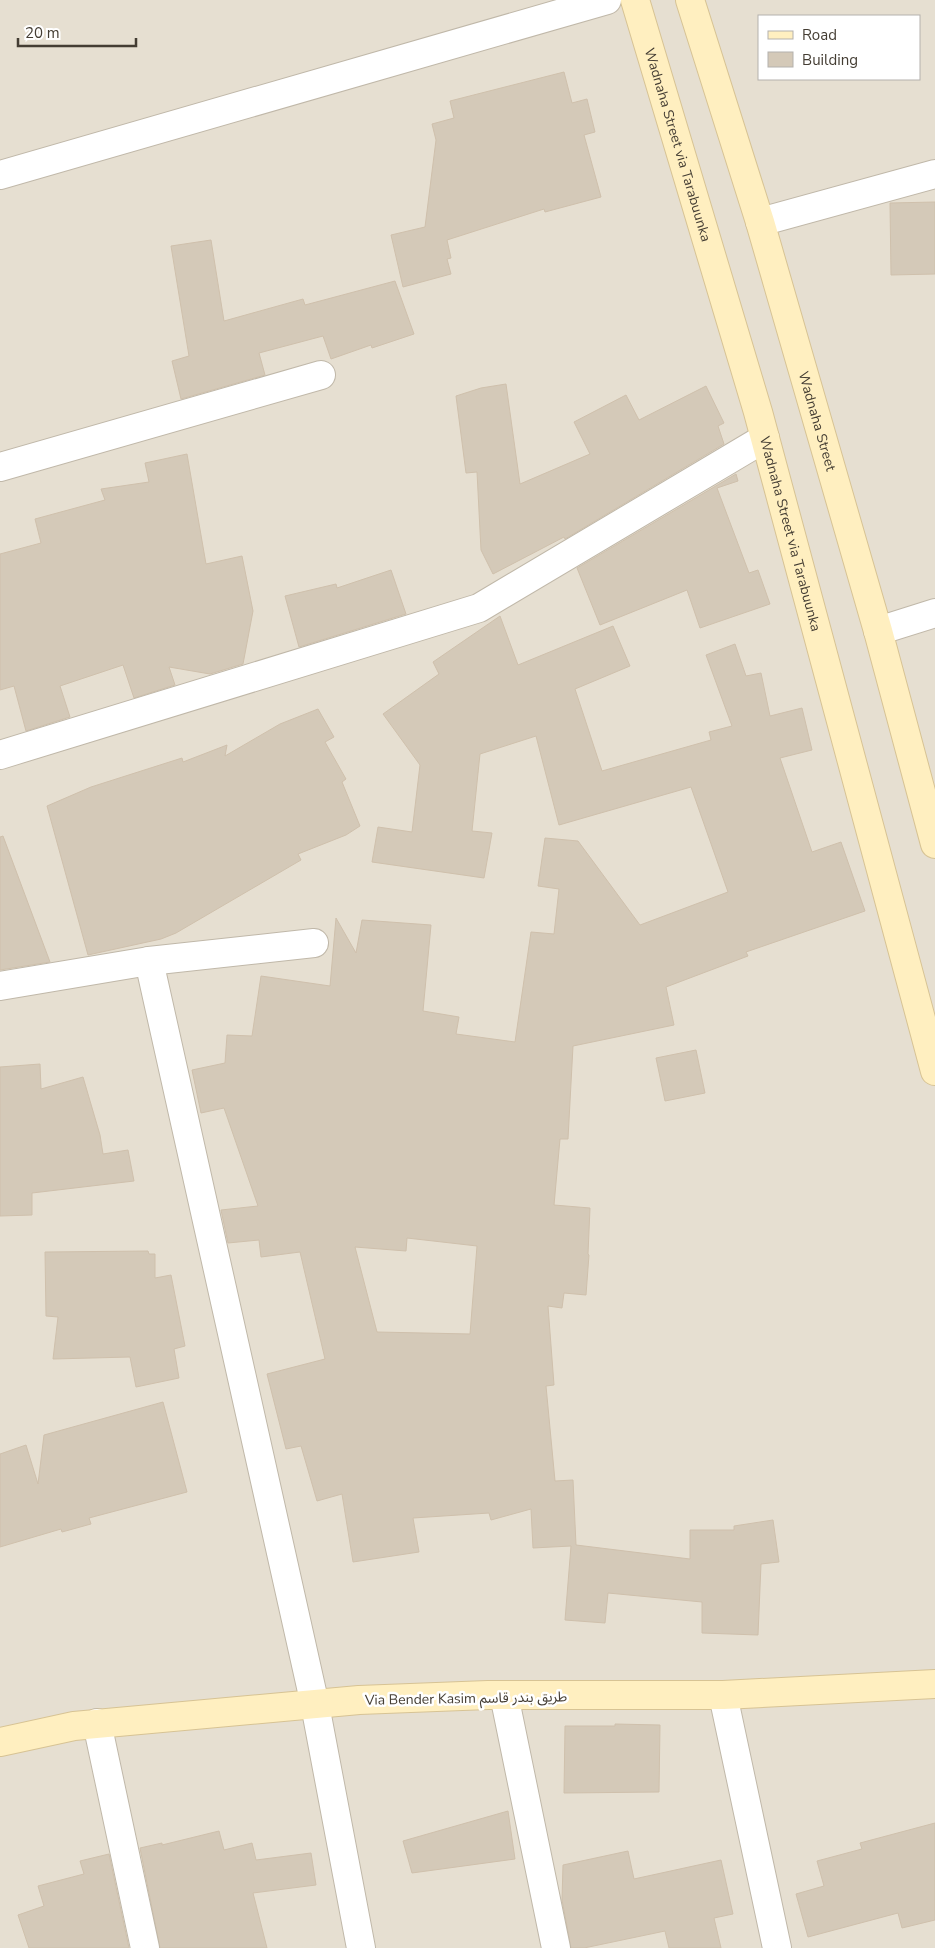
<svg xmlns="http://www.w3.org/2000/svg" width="935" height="1948" viewBox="0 0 935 1948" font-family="'Nunito Sans','Noto Sans Arabic',sans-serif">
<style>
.residential{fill:#e6dfd1;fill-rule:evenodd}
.building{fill:#d4c9b8;stroke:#cfc0ac;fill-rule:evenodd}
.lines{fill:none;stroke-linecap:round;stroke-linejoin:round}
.street-casing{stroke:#c0b8a9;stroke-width:30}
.secondary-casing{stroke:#d7c394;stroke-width:30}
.street{stroke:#fff;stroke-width:28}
.secondary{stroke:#ffefc0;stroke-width:28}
.labels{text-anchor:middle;stroke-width:5;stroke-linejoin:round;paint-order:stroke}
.street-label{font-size:14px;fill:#443d33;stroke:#fff}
</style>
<rect width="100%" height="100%" fill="#f2ede3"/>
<path class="residential" d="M0,0H935V1948H0ZM759,16H919V79H759Z"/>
<g class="building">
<path d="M564,72L572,103L587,99L595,132L584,135L601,197L545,212L544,209L447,240L451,258L447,259L451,274L403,287L391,235L425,227L436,140L432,124L454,118L450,101Z"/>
<path d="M935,202V274L891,275L890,203Z"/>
<path d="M211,240L224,321L303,299L305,305L395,281L414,334L372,348L371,345L331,359L323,336L259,353L265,375L181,399L172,361L189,356L171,246Z"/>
<path d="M506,384L520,484L590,454L574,422L626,395L639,420L706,386L724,423L718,426L724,444L565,539L564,537L493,574L481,550L477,472L466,473L456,396L481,388Z"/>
<path d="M187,454L206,564L242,556L253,611L243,664L210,674L169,667L175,685L134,698L123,665L60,686L70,717L26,731L14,686L0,690V554L41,543L35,519L105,500L101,489L149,482L145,463Z"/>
<path d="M736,474L738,481L717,488L749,573L758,570L770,604L700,628L687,590L600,625L577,568Z"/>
<path d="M391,570L406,614L299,647L285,596L336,584L337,588Z"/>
<path d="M500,616L518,665L613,626L630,666L575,689L602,771L711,740L709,732L732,726L706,655L735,644L746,676L761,673L770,716L802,708L812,750L780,758L812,852L841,842L865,911L746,952L748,956L666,987L674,1025L573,1046L568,1139H560L554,1205L590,1208L588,1254L589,1255L586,1295L564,1293L562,1308L548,1306L554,1385L546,1386L555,1481L573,1480L576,1545L690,1559V1530H734V1526L773,1520L779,1562L761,1564L758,1635L702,1633V1602L608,1593L605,1623L565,1620L571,1546L533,1548L531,1509L491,1520L489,1513L413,1518L419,1552L353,1562L342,1494L317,1501L301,1446L286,1449L267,1374L325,1359L300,1252L261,1257L259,1240L228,1243L221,1210L258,1206L224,1108L201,1113L192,1070L225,1063L227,1035L252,1036L261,976L330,986L336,918L356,953L362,920L431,925L423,1011L459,1017L456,1034L515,1042L531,932L554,934L559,889L538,886L545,838L578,841L640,925L728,892L691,787L559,825L536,736L480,754L472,831L492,833L484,878L372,862L378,827L412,832L420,765L383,714L439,674L433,662ZM407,1238L477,1246L470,1334L377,1332L355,1247L406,1251Z"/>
<path d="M318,709L334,737L325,742L346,779L342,782L360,826L346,835L298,854L301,860L176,933L161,939L88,955L47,806L91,787L182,758L183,762L227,745L225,756L280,724Z"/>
<path d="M3,836L50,962L0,970V837Z"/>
<path d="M696,1050L705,1093L665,1101L656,1058Z"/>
<path d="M40,1064L41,1089L83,1077L100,1135L103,1154L128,1150L134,1181L32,1193V1215L0,1216V1067Z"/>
<path d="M148,1251L149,1254H155V1278L171,1275L185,1346L174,1349L179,1378L136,1387L130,1357L53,1359L58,1317L46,1316L45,1252Z"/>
<path d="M163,1402L187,1492L89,1518L91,1524L62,1532L61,1529L0,1547V1454L26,1445L38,1484L44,1435Z"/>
<path d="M615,1724L660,1725L659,1792L564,1793L565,1726H615Z"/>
<path d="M508,1811L515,1859L412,1873L403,1841Z"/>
<path d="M935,1823V1920L902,1928L898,1913L808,1937L796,1894L824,1886L817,1861L862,1849L860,1843Z"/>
<path d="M219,1831L224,1850L252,1843L256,1860L311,1853L316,1885L253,1893L267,1948H160L140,1848L162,1843V1845Z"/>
<path d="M628,1851L634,1879L721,1860L733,1914L714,1918L721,1948H669L665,1931L584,1948H571L562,1900L563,1865Z"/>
<path d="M109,1854L129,1948H29L18,1915L44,1906L38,1886L84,1874L80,1861Z"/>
</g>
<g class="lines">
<defs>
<g id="street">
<path d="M0,175L607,0"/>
<path d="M760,222L935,174"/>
<path d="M0,467L321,375"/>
<path d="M878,631L935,613"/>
<path d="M0,755L479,608L765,438"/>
<path d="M149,961L315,1705L361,1948"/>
<path d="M0,986L149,961L314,943"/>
<path d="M504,1695L556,1948"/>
<path d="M723,1695L777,1948"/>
<path d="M97,1723L145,1948"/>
</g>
<g id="secondary">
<path id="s1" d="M635,0L758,412L935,1071"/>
<path id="s2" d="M690,0L760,222L878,631L935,844"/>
<path d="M0,1742L74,1726L359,1700L488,1695H723L935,1684"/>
</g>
</defs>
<use href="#street" class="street-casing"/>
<use href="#secondary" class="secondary-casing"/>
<use href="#street" class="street"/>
<use href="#secondary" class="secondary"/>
</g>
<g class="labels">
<g class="street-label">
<text dy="5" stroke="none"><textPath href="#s1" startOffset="151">Wadnaha Street via Tarabuunka</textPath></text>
<text dy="5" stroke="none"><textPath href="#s2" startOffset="440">Wadnaha Street</textPath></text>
<text dy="5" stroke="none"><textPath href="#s1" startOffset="556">Wadnaha Street via Tarabuunka</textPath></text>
<text transform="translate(466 1698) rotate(-1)" y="5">Via Bender Kasim طريق بندر قاسم</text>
</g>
</g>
<rect x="758" y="15" width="162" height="65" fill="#ffffff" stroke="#b4b1ad"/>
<rect x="768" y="31" width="25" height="8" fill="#ffefc0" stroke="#b4b1ad"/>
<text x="802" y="40" font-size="15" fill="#443d33">Road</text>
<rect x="768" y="52" width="25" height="15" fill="#d4c9b8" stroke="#b4b1ad"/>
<text x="802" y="65" font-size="15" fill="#443d33">Building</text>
<path d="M18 38v8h118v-8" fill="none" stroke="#443d33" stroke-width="2.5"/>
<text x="25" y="38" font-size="15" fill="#443d33" stroke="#ffffff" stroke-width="4" paint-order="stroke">20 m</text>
</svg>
